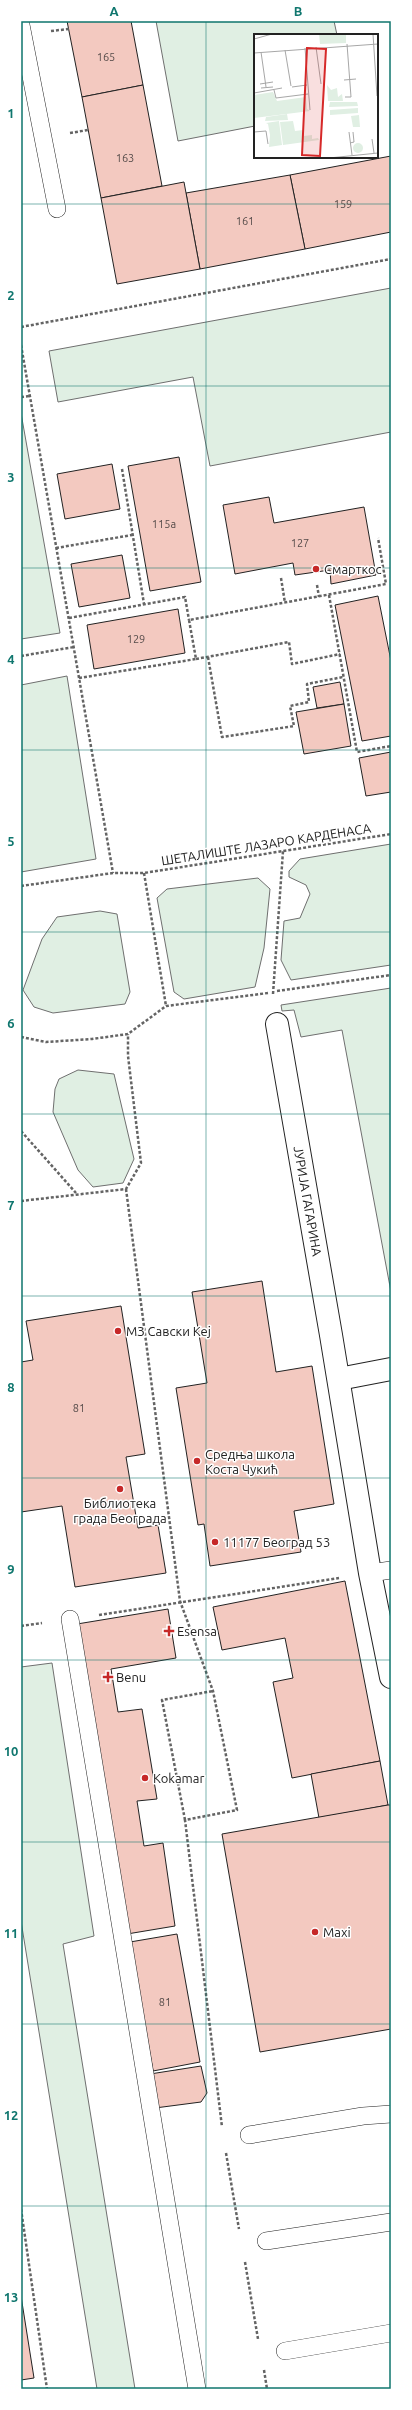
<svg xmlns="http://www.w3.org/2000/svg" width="412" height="2410" viewBox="0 0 412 2410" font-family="Ubuntu,sans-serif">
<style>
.green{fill:#e0efe3;stroke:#6f6f6f}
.building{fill:#f3c9c0;stroke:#222}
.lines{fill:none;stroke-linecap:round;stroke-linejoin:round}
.service-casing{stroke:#222;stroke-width:18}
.minor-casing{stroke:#222;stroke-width:24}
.path{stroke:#646464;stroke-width:2.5;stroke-dasharray:3 2;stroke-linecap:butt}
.service{stroke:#fff;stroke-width:17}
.minor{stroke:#fff;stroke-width:22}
.grid{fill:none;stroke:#0f766e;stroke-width:1;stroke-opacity:0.55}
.poi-dot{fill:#c62828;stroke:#fff;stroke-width:1.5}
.labels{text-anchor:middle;stroke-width:3;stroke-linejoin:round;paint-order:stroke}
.number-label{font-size:11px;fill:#564c4a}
.poi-label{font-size:13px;fill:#222;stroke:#fff;text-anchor:start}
.street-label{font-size:13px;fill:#222;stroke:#fff}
.inset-road{fill:none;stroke:#a7a7a7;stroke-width:1}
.view{fill:#d62828;fill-opacity:0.15;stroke:#d62828;stroke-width:2}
.inset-edge{fill:none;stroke:#222;stroke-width:2}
.neatline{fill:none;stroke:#0f766e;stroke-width:1.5}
.grid-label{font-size:13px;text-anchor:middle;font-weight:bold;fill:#0f766e}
</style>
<rect width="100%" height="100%" fill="#fff"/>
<g class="green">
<path d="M156,21H334L337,35H255V126L178,141Z"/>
<path d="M391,288V432L210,466L193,377L58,402L49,351Z"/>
<path d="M21,413L60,633L21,639Z"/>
<path d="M67,676L96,859L21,872V685Z"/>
<path d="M391,844V965L291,980L281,960L284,921L300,918L310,894L306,885L289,877V871L300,859Z"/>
<path d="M258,878L270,889L264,948L255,987L184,999L174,992L157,898L167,889Z"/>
<path d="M100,911L117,914L130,992L125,1004L53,1013L34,1007L23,990L42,939L57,917Z"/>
<path d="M391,988V1292L342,1030L301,1037L294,1010L282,1011L281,1005Z"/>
<path d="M78,1070L114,1074L134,1159L123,1183L93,1187L78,1170L53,1112L55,1089L59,1079Z"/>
<path d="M52,1663L94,1936L63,1944L135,2389H97L21,1921V1667Z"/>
</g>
<g class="building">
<path d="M67,21H131L143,85L82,97Z"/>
<path d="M143,85L162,186L101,198L82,97Z"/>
<path d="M391,156V232L305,249L290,175Z"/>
<path d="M290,175L305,249L200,269L186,193Z"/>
<path d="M184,182L200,269L117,284L101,198Z"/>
<path d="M179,457L201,582L150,591L128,466Z"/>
<path d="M112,464L120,509L65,519L57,474Z"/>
<path d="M269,497L274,523L364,507L376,575L331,584L330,570L295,575L293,563L235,574L223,505Z"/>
<path d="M122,555L130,598L79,607L71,564Z"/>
<path d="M378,596L391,661V736L362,741L335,605Z"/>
<path d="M178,609L185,653L94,669L87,625Z"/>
<path d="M340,682L344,704L317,708L313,687Z"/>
<path d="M344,704L351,746L304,754L296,712Z"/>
<path d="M391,752V792L366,796L359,758Z"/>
<path d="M262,1281L276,1372L312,1366L334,1504L294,1511L301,1552L210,1566L204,1524L198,1525L176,1388L207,1383L192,1292Z"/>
<path d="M121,1306L145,1454L126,1457L138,1528L158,1525L166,1573L75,1587L62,1506L21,1512V1362L33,1360L26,1321Z"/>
<path d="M345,1581L380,1761L292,1778L273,1682L293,1678L285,1638L222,1650L213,1607Z"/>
<path d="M168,1609L176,1658L111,1669L118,1712L142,1709L157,1799L137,1801L144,1846L163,1843L175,1926L127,1934L77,1624Z"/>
<path d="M380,1761L388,1805L319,1818L311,1774Z"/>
<path d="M388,1805H391V2029L260,2052L222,1834Z"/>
<path d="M177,1934L200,2062L153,2071L130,1942Z"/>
<path d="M201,2066L207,2093L201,2102L155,2108L150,2074Z"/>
<path d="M21,2296L34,2378L21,2380Z"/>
</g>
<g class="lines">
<defs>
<g id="service">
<path d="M21,25L57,209"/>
<path d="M370,1573L391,1570"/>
<path d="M70,1619L197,2389"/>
<path d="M249,2135L363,2116L391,2114"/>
<path d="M266,2241L391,2222"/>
<path d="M285,2351L391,2333"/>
</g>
<g id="minor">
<path d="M277,1024L331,1335L370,1573L391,1677"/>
<path d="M339,1379L391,1369"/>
</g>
</defs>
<use href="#service" class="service-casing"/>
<use href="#minor" class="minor-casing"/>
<g class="path">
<path d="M51,31L69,29"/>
<path d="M70,133L88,130"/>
<path d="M21,327L391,259"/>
<path d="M21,345L113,873"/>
<path d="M21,397L30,396"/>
<path d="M122,469L144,604"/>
<path d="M56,548L132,535"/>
<path d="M281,578L285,603"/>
<path d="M317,585L319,597"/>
<path d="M329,595L357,752L391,746"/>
<path d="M69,618L185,597L189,620"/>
<path d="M21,656L74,647"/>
<path d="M208,657L222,737L294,726L290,706L309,702L307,684L343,677"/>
<path d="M196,659L289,642L292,664L340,654"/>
<path d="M79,678L196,659L189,620L386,584L378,538"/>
<path d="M144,873L166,1006"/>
<path d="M21,886L113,873H144L391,834"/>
<path d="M277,991L391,975"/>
<path d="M273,994L283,851"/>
<path d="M21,1037L46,1042L92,1039L128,1034L166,1006L268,993"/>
<path d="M21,1131L76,1193"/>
<path d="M126,1189L180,1601L213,1691L237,1810L185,1820L222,2127"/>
<path d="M21,1201L126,1189L141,1163L128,1056V1034"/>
<path d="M389,1283H391"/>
<path d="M99,1615L339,1578"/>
<path d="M21,1626L42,1623"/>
<path d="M185,1820L162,1700L213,1691"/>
<path d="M226,2153L239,2229"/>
<path d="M21,2209L47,2389"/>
<path d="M245,2262L258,2339"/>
<path d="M264,2370L267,2389"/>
</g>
<use href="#service" class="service"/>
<use href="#minor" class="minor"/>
</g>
<path class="grid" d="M206,21V2389M21,204H391M21,386H391M21,568H391M21,750H391M21,932H391M21,1114H391M21,1296H391M21,1478H391M21,1660H391M21,1842H391M21,2024H391M21,2206H391"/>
<g class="poi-dot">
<circle cx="316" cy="569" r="4"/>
<circle cx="118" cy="1331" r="4"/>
<circle cx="197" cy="1461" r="4"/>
<circle cx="120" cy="1489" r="4"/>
<circle cx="215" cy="1542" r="4"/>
<path d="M167 1625h4v4h4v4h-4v4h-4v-4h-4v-4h4z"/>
<path d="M106 1671h4v4h4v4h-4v4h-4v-4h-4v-4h4z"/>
<circle cx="145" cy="1778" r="4"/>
<circle cx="315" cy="1932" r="4"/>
</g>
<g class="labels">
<g class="number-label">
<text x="106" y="61">165</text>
<text x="125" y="162">163</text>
<text x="343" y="208">159</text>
<text x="245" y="225">161</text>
<text x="164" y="528">115a</text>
<text x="300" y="547">127</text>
<text x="136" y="643">129</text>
<text x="79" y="1412">81</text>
<text x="165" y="2006">81</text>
</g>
<g class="poi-label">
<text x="324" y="574">Смарткос</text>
<text x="126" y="1336">МЗ Савски Кеј</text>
<text x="205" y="1459">Средња школа<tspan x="205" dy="15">Коста Чукић</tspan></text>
<text x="120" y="1508" text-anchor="middle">Библиотека<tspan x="120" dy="15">града Београда</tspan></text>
<text x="223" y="1547">11177 Београд 53</text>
<text x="177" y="1636">Esensa</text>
<text x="116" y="1682">Benu</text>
<text x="153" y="1783">Kokamar</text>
<text x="323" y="1937">Maxi</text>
</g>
<g class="street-label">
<text transform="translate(266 844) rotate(-9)" y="5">ШЕТАЛИШТЕ ЛАЗАРО КАРДЕНАСА</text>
<text transform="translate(308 1201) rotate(80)" y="5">ЈУРИЈА ГАГАРИНА</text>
</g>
</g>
<g transform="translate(254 34)">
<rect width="124" height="124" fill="#fff"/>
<path d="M65,0H92V9L66,10ZM73,51L77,56L83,54L84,63L88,60L89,67H74ZM19,58L23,67L52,63L53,75L56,77L0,84V61ZM103,68L104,72L75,73L76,68ZM104,74V79L76,81V76ZM33,80L34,86L11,87L12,83ZM105,81L106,93H99L97,82ZM25,87L28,111L15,113L16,101L14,90L12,89ZM39,87L41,97L49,96L50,102L58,101V105L64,104L65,106L29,111L26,88ZM99 114a5 5 0 1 1 10 0a5 5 0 1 1-10 0Z" fill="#e0efe3"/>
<path class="inset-road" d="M119,0L123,62M0,5L18,0M62,13L67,50M51,14L56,76M31,16L37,52M7,18L12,53M0,19L124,10M90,46L102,45M6,50L19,48M38,53L53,51M7,54L19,53M20,56L22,64L54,60M0,59L28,54M91,63H97L93,10M0,98L12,97L14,110M95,98L98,121M118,105L120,119M96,109L100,108L99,98M75,124L124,119"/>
<path class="view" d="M53,14L72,15L66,122L48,121Z"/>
<rect width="124" height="124" class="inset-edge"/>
</g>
<rect width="412" height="2410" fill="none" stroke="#ffffff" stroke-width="44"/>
<rect x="22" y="22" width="368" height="2366" class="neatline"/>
<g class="grid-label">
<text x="114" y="16">A</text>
<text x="298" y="16">B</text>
<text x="11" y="118">1</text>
<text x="11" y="300">2</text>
<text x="11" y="482">3</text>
<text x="11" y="664">4</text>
<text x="11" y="846">5</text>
<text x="11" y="1028">6</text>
<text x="11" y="1210">7</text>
<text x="11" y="1392">8</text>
<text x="11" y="1574">9</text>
<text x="11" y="1756">10</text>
<text x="11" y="1938">11</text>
<text x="11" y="2120">12</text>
<text x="11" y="2302">13</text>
</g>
</svg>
